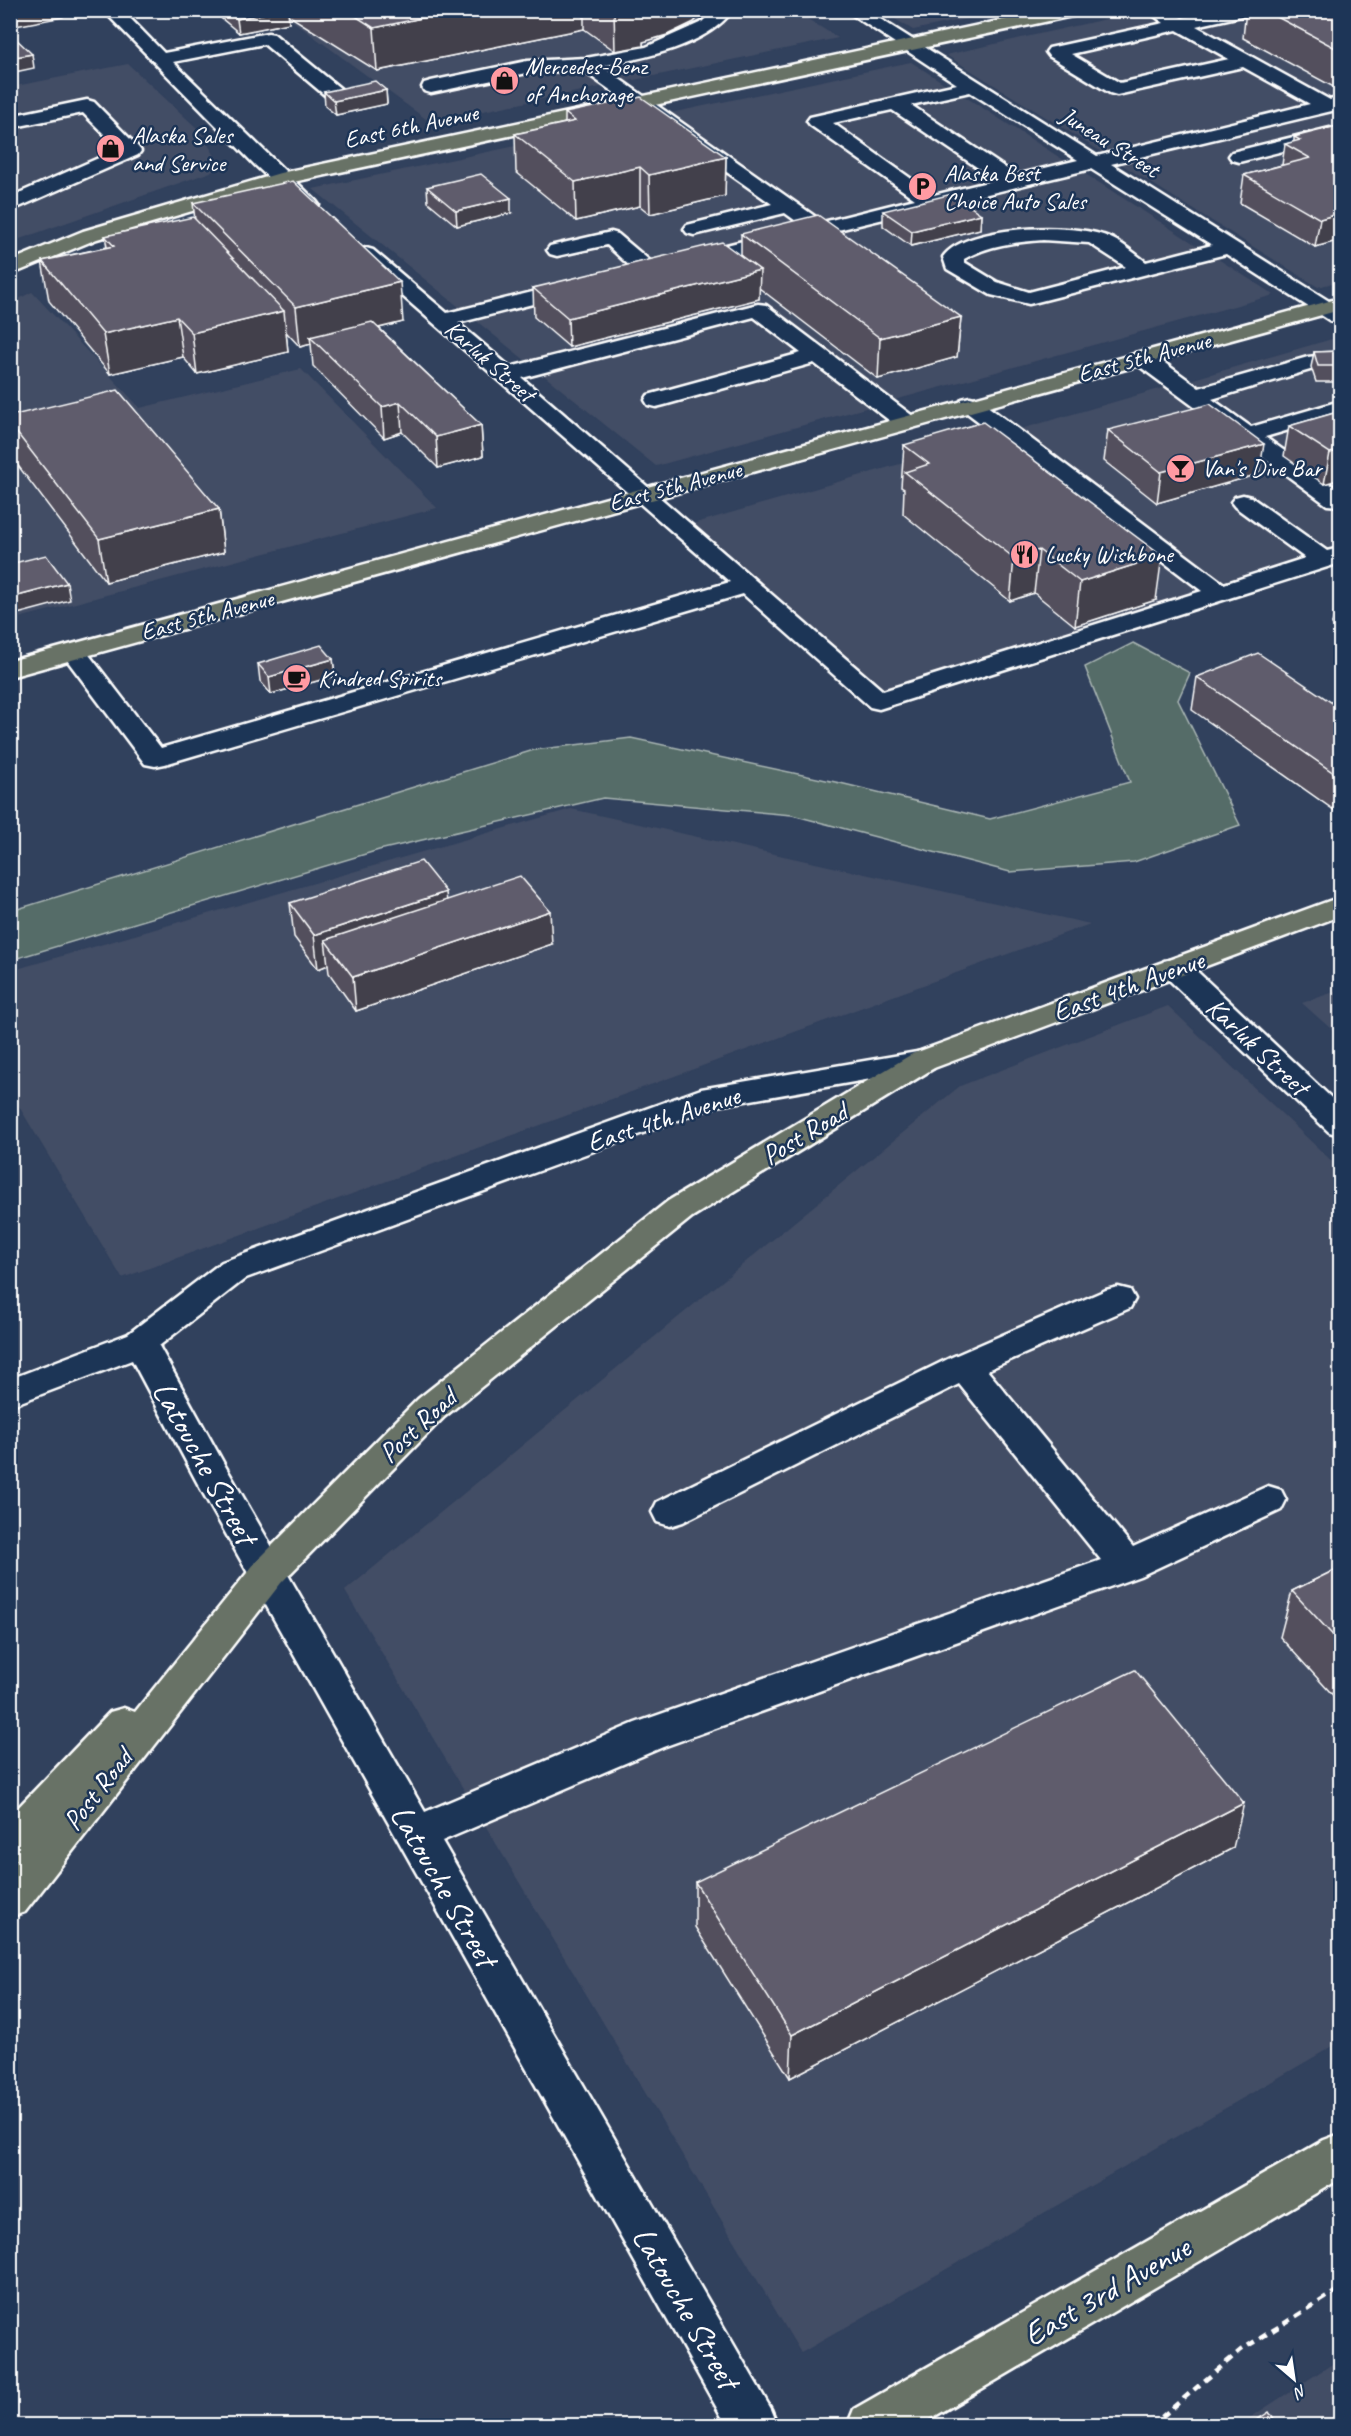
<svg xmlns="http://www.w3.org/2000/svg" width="1351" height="2436" viewBox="0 0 1351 2436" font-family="Caveat,sans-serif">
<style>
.built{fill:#434d65}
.green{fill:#556c68;stroke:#aab6b4;stroke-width:1.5}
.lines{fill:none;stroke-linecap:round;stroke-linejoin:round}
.minor-casing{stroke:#fff;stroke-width:5}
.major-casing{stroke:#fff;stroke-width:5}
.highway-casing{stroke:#fff;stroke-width:5}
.path{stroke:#fff;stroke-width:4.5;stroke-dasharray:8 6;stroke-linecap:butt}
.minor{fill:#1d3557;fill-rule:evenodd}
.major{fill:#687266;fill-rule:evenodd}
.highway{fill:#687266;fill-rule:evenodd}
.wall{fill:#524f5d;stroke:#fff;stroke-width:1.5}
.shaded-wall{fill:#42404c;stroke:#fff;stroke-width:1.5}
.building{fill:#5f5c6c;stroke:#fff;stroke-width:1.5}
.labels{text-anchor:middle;stroke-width:5;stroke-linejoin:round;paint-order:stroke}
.far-poi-label{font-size:24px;fill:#fff;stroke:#1d3557;text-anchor:start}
.far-street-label{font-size:24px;fill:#fff;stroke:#1d3557}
.street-label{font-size:28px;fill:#fff;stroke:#1d3557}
.near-street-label{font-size:33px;fill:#fff;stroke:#1d3557}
</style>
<rect width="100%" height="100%" fill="#31415d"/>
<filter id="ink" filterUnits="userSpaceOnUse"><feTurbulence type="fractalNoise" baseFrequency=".0167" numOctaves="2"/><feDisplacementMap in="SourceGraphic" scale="12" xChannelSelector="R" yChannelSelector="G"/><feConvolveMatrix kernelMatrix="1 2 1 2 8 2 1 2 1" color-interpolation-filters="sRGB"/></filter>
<g filter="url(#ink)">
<g class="built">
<path d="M279,11H795L838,38L430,122Z"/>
<path d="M882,11H1004L913,30Z"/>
<path d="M1142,11H1340V281L1318,287L946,55Z"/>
<path d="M911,62L1274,295L656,466L313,189Z"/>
<path d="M128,64L200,131L222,168L11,242V87Z"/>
<path d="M32,292L140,408L301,369L437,508L11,620V303Z"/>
<path d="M1332,339L1340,344V545L879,701L682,527Z"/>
<path d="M571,809L1090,924L122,1278L11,1093L10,971Z"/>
<path d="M1340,990V1037L1302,1003Z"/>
<path d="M1168,1006L1340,1169V2042L801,2353L345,1591L960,1086Z"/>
<path d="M1340,2359V2425H1239Z"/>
</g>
<path class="green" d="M1133,643L1190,673L1178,700L1240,825L1134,862L1010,872L792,815L603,798L379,850L11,960V911L534,750L631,738L840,783L990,819L1130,782L1085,667Z"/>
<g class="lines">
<defs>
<g id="minor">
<path d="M103,10H122L164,53L268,33L274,34L341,89L343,93L341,97H327L264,44L173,62L316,201L319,205L316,209H302L256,166Z"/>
<path d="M714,10H733C706,47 643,58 601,66L823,222L915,199L810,125L807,121L810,117L957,84L845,10H866L1097,156L1310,104L1243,67L1117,95L1110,93L1049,56L1046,52L1049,48L1164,23L1146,10H1168L1182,18L1218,10H1252L1250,14L1196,26L1330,100L1340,97V109L1111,164L1340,308V323L1332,322L1226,254L1029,304L991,295L947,269L943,257C965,225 1069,223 1103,235C1119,240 1133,252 1146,262L1212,245L1091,169L689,266L682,264L679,260L682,256L803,226L785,213L694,235L687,233L684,229L687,225L772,204L582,70L527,73L431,93L424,91L422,87L424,83L431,81L527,61L586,58L646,47L702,22ZM1177,30L1229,59L1120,83L1071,54ZM970,92L1078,160L1016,175L911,105ZM892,110L996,180L934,195L833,123ZM1043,240L1089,243L1126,267L1029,292L997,282L964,262V259C988,245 1015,242 1043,240Z"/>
<path d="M87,100L94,102L138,147L141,151L138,155L10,211V197L119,149L83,113L10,128V116Z"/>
<path d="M1330,128L1340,132V146L1327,140L1239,162L1232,160L1229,156L1232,152Z"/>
<path d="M611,232L618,234L656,266L659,270L656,274C638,279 621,257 607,245L557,256L550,254L547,250L550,246Z"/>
<path d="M366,248L373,250L447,313L577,281L584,283L588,287L584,291L458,323L510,367L758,304L766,305L914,417L917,422L914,427L906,429L898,427L814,363L664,405L656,407L648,405L645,400L648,395L801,353L754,317L522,378L883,691L1202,591L962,409L959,404L962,399L970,397L978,399L1224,584L1305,558L1235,507L1231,502L1235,497L1243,495L1251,497L1327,551L1340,548V563L879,709L870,707L743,594L165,764L155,766L145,764L61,652L65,647L74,644L83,647L161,748L730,582L359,258L356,254L359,250Z"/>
<path d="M1143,351L1151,353L1199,388L1308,357L1340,353V367L1310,370L1212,399L1251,427L1340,401V415L1265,437L1340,491V506L1327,505L1135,363L1132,358L1135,353Z"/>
<path d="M1175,959L1186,961L1340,1106V1135L1329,1132L1164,975L1160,968L1164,961Z"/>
<path d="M923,1051L934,1054L939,1061L934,1068L717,1106L246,1278L159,1346L224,1464L425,1812L635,1723L1101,1560L959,1384L683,1522L670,1526L657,1522L652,1512L657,1502L952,1357L1106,1290L1118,1287L1130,1290L1135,1299L1130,1308L987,1370L1133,1547L1268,1486L1281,1490L1286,1500L1281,1510L1140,1576L663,1747L442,1841L771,2409L778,2426H727L198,1484L132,1360L10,1406V1379L128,1334L222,1262L701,1089Z"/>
</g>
<g id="major">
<path d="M1340,897V916L934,1068L692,1217L444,1417L281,1583L25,1912L10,1917V1867L17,1859L10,1861V1816L110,1712L124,1708L135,1712L255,1563L418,1399L668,1201L912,1054Z"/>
<path d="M1340,2134V2179L918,2426H847L854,2409L1324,2140Z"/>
</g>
<g id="highway">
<path d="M1050,10H1085L1077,15L284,184L97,239L10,275V261L83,231L280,173Z"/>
<path d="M1340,298V310L10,677V661Z"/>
</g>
</defs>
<use href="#minor" class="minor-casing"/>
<use href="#major" class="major-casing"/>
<use href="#highway" class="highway-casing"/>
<path class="path" d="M1151,2426L1241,2350L1340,2289"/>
<use href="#minor" class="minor"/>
<use href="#major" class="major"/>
<use href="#highway" class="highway"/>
</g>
<g class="wall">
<path d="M220,10H705L694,22L667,35L643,42V46L615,51L584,29L377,71L288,15L289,23L239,33L221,18Z"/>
<path d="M1246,10H1341V91L1243,38Z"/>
<path d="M386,90L387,104L336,115L325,106L324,92Z"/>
<path d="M1341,99V125L1336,123Z"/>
<path d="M565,113L726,157L725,196L650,214L640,206L576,221L516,172L515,134L565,123Z"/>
<path d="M1341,125V240L1315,247L1240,203L1244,175L1282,165L1285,144L1294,142V137Z"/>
<path d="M427,187L511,213L457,226L428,202Z"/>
<path d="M193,203L403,322L379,328L481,425L483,456L438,468L402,432L384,438L313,366L311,344L300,347L286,332L288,352L197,374L183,357L110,374L49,301L42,261L107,247L105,236L195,220Z"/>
<path d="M883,211L981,214L980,229L911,246L883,226Z"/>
<path d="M741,234L961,317L957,357L878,379L759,288V299L569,347L534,317L533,288L741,256Z"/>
<path d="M1341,351V382H1316L1311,367L1314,352Z"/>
<path d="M1341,411V479L1324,484L1284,456L1289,426Z"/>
<path d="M10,416L219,509L224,552L106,582L13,459L10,447Z"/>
<path d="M1108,430L1259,474L1157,503L1104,461Z"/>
<path d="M904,445L1156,600L1075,626L1034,593L1010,601L903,514L904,489L901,487Z"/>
<path d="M1341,581V630L1332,624Z"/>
<path d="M333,659L335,676L271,694L260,681L258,664Z"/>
<path d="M1197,677L1341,709V815L1192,710Z"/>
<path d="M447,900L552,944L356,1011L329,973L328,965L318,969L294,937L290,903Z"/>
<path d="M1341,1567V1704L1280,1637L1292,1591Z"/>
<path d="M1233,1848L790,2078L695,1927V1882Z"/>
</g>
<g class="shaded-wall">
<path d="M10,10H62L63,17L10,27Z"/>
<path d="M280,10H288L289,23L239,33L237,19Z"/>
<path d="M460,10H584V29L377,71L374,28Z"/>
<path d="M614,10H705L694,22L667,35L643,42V46L615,51Z"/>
<path d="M32,54L34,68L10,73V58Z"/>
<path d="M386,90L387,104L336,115L334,101Z"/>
<path d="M726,157L725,196L650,214L649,175Z"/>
<path d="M640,167V206L576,221L575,182Z"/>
<path d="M511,198V213L457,226L456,211Z"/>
<path d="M1341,213V240L1315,247L1320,219Z"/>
<path d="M981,214L980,229L911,246L912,231Z"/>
<path d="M760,270L759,299L569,347L568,318Z"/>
<path d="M400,282L403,322L317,343L310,337L311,344L300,347L296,307Z"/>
<path d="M284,311L288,352L197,374L192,333Z"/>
<path d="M177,317L183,357L110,374L103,334Z"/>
<path d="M961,317L957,357L878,379L880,338Z"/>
<path d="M400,402L402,432L384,438L382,407Z"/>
<path d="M481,425L483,456L438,468L436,437Z"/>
<path d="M1264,444L1259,474L1157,503L1161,472Z"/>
<path d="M1341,450V479L1324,484L1330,453Z"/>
<path d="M219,509L224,552L106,582L99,539Z"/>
<path d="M1039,550L1034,593L1010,601L1014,558Z"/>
<path d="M1162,556L1156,600L1075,626L1080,582Z"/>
<path d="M67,583L70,600L10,616V598Z"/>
<path d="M333,659L335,676L271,694L269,677Z"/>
<path d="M446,892L449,926L325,940L328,965L318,969L314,935Z"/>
<path d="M550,911L552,944L356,1011L353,977Z"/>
<path d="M1244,1803L1233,1848L790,2078L792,2035Z"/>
</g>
<g class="building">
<path d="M227,10H280L237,19Z"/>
<path d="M346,10H460L374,28Z"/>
<path d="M1264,10H1341V51Z"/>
<path d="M10,36H13L32,54L10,58Z"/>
<path d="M375,81L386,90L334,101L324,92Z"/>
<path d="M641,97L726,157L649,175L640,167L575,182L515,134L575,121L565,113Z"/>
<path d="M1341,125V213L1320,219L1244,175L1310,158L1285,144L1300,140L1294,137Z"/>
<path d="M481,174L511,198L456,211L427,187Z"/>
<path d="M293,181L400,282L296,307L193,203Z"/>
<path d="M952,194L981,214L912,231L883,211Z"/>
<path d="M818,215L961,317L880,338L741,234Z"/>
<path d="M193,217L284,311L192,333L177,317L103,334L42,261L114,246L105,236Z"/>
<path d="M722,242L760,270L568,318L533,288Z"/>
<path d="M372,322L481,425L436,437L400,402L382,407L310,337Z"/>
<path d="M1341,351V366H1318L1314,352Z"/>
<path d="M118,390L219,509L99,539L10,424V416Z"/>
<path d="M1210,404L1264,444L1161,472L1108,430Z"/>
<path d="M1341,411V450L1330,453L1289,426Z"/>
<path d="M983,422L1162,556L1080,582L1039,550L1014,558L905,472L929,464L904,445Z"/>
<path d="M46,555L67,583L10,598V564Z"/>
<path d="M321,645L333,659L269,677L258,664Z"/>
<path d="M1258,653L1341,709V778L1197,677Z"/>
<path d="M421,861L446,892L314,935L290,903Z"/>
<path d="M520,876L550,911L353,977L325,940Z"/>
<path d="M1341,1567V1644L1292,1591Z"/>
<path d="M1135,1670L1244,1803L792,2035L695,1882Z"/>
<path d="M1269,2412L1278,2426H1248Z"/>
</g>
</g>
<defs>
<symbol id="shop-disc" viewBox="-11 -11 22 22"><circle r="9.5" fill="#ff9aa2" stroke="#1d3557"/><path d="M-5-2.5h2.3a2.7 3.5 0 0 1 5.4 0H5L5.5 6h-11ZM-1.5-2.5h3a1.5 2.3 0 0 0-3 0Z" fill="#111"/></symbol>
<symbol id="parking-disc" viewBox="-11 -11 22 22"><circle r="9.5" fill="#ff9aa2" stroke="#1d3557"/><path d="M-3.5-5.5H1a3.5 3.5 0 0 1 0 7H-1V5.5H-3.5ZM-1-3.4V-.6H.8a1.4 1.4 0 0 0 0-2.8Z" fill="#111"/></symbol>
<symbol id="bar-disc" viewBox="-11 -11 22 22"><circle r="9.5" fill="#ff9aa2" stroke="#1d3557"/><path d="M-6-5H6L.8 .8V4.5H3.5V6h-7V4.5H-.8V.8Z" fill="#111"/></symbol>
<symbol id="restaurant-disc" viewBox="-11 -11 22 22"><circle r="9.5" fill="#ff9aa2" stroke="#1d3557"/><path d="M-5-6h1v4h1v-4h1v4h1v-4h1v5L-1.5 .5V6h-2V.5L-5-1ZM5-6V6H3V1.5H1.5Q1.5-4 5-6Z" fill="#111"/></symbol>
<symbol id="cafe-disc" viewBox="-11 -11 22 22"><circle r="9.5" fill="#ff9aa2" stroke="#1d3557"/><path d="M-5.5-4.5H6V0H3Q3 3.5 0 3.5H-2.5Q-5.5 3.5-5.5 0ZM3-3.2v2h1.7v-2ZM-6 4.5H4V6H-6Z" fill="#111"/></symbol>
</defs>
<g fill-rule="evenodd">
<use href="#shop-disc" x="488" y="64" width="33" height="33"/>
<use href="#shop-disc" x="94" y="132" width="33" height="33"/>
<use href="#parking-disc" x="906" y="170" width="33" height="33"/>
<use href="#bar-disc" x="1164" y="452" width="33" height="33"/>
<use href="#restaurant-disc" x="1008" y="538" width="33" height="33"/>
<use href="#cafe-disc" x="280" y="662" width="33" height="33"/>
</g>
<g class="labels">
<g class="far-poi-label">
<text x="525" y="74">Mercedes-Benz<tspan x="525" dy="28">of Anchorage</tspan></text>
<text x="132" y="143">Alaska Sales<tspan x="132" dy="28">and Service</tspan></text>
<text x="944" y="181">Alaska Best<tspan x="944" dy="28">Choice Auto Sales</tspan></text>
<text x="1202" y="476">Van's Dive Bar</text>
<text x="1045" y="562">Lucky Wishbone</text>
<text x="318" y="686">Kindred Spirits</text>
</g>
<g class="far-street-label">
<text transform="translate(411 126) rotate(-12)" y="8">East 6th Avenue</text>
<text transform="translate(1110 142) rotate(32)" y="8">Juneau Street</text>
<text transform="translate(1144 357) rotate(-15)" y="8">East 5th Avenue</text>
<text transform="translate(490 361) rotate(41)" y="8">Karluk Street</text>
<text transform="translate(675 486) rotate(-15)" y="8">East 5th Avenue</text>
<text transform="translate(207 615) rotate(-15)" y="8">East 5th Avenue</text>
</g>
<g class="street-label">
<text transform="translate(1128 985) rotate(-20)" y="10">East 4th Avenue</text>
<text transform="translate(1258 1046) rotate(43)" y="10">Karluk Street</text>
<text transform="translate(663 1118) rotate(-18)" y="10">East 4th Avenue</text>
<text transform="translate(804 1133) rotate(-31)" y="10">Post Road</text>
<text transform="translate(417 1425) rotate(-43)" y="10">Post Road</text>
<text transform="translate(97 1789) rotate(-52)" y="10">Post Road</text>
</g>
<g class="near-street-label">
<text transform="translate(206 1462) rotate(61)" y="12">Latouche Street</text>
<text transform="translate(445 1885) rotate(60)" y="12">Latouche Street</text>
<text transform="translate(1106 2290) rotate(-30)" y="12">East 3rd Avenue</text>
<text transform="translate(687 2307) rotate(60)" y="12">Latouche Street</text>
</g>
</g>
<rect width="1351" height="2436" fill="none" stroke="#1d3557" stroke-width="36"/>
<rect x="18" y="18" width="1315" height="2400" fill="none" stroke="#fff" stroke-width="2" filter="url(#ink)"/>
<g transform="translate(1294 2379) rotate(151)" stroke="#1d3557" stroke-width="4.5" paint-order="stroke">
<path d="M0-4.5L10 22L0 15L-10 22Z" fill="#ffffff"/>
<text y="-9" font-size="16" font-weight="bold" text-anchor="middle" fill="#ffffff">N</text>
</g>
</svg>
